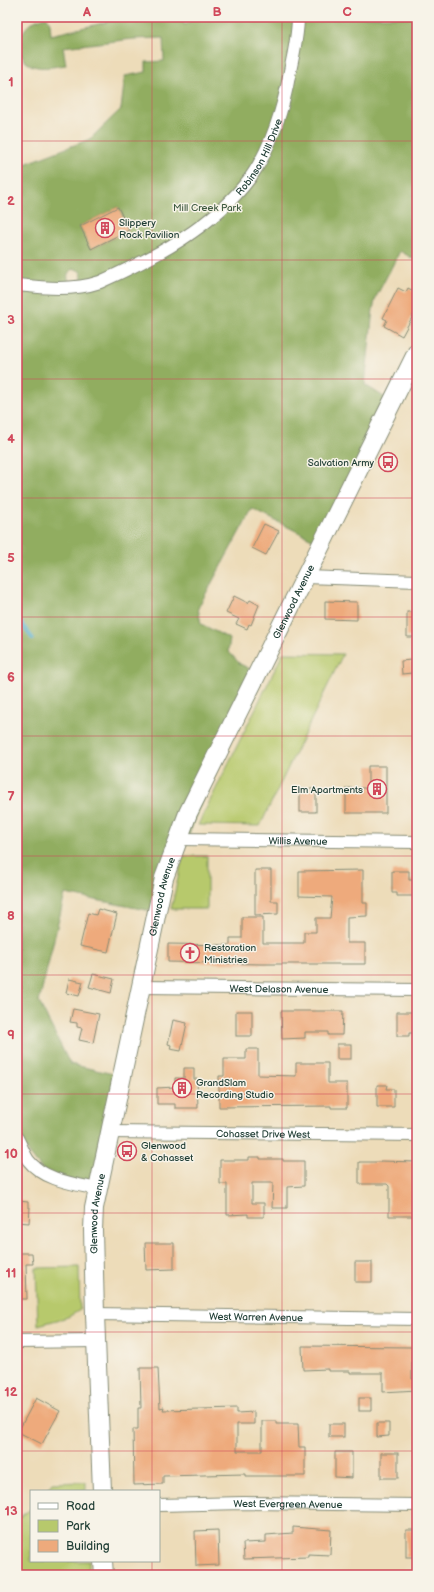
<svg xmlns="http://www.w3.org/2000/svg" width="434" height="1592" viewBox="0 0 434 1592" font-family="'Balsamiq Sans',sans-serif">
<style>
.green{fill:#b7c96c;stroke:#6b8350}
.forest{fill:#91ad60;stroke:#58754a;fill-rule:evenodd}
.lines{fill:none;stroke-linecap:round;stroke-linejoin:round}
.stream{stroke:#46a8c6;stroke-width:4}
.building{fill:#eeaa7c}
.street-casing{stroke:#868c76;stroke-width:14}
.secondary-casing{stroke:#868c76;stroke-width:20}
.street{stroke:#fff;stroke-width:12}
.secondary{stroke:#fff;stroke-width:18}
.grid{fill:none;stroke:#d1495b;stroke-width:1;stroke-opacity:0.55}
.labels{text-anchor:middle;stroke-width:3;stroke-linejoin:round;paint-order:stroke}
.street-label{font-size:10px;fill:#1f3d34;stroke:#f7f3e8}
.park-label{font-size:10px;fill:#3d593f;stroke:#f7f3e8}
.poi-label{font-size:10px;fill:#1f3d34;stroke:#f7f3e8;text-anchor:start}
.neatline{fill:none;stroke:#d1495b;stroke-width:1.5}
.grid-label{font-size:13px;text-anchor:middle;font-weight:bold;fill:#d1495b}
</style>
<rect width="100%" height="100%" fill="#f7f3e8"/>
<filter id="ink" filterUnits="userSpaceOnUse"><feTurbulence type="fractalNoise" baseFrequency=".025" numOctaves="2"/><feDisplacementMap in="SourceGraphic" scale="8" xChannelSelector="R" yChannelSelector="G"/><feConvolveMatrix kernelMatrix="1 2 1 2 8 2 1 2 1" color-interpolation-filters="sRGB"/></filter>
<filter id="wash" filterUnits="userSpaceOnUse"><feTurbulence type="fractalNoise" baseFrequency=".012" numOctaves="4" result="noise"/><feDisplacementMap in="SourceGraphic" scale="16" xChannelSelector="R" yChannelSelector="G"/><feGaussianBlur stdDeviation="0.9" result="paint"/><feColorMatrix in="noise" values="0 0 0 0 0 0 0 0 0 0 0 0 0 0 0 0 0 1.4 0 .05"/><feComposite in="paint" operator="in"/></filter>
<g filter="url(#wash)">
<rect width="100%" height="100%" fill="#eddcb9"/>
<g class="green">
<path d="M283,653L343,654L260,826L198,825Z"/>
<path d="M183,856H207V909H171Z"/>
<path d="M79,1267L80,1310L68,1317L38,1325L36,1268Z"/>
<path d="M86,1482V1491H46L52,1483Z"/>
<path d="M31,1509V1561H89V1575H17V1519Z"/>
</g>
<path class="forest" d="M47,17L50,23L51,35L107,22L143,17H180L185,25L196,17H417V261L400,251L376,297L373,309L365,385L392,402L322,544L252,509L198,608L201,624L230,639L228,651L240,664L258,673L246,696L157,912L65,894L39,1002L70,1064L122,1076L97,1189L45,1173L17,1138V167L90,139L121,109L125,76L146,72V62L164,61L163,38L133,39L63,47L66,65C51,67 26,73 21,53L17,54V40H20C24,26 32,20 47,17ZM118,207L129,230L91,249L80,226ZM76,269L81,272L82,277L80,281L71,283C65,277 67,270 76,269Z"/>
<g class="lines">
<g class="stream">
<path d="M17,618L33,639"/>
<path d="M17,998H19"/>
</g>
</g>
<g id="blocks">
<g class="building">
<path d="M118,207L129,230L91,249L80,226Z"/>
<path d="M398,288L406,292L408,288L417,293V308L402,336L384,326L387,320L383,318Z"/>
<path d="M264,524L279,531L266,555L252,548Z"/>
<path d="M234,596L248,603L250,600L259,605L251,625L249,624L247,629L236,624L239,619L226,613Z"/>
<path d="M325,601L357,602V620L325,619Z"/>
<rect x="407" y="612" width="10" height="25"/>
<path d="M411,660L412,673L402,674L401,661Z"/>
<path d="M368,766H386V813H346V788H368Z"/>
<rect x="300" y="789" width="16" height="23"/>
<path d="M255,870H271V901H278V914L255,915Z"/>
<path d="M363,870V903H367V916L347,917V943H365V964H260L168,962V944L230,945V938H242V917H263V943H304V932H316V918H330L332,897L299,896V871Z"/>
<path d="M392,871H409V880H413L414,896H397V893H392Z"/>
<path d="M98,909L117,914L108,952L80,946L88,913L96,915Z"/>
<path d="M93,974L114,979L111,993L89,987Z"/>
<path d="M69,979L83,982L79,996L66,993Z"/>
<path d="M73,1009L99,1014L93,1043L79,1040L82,1028L77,1027V1023L70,1022Z"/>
<rect x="236" y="1011" width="16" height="25"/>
<path d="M281,1011H343L342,1035H328V1032H305V1038L282,1039Z"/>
<path d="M397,1012H415V1033H409V1036H397Z"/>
<path d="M173,1020L187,1023L181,1051L170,1049L171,1045L168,1044Z"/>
<rect x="337" y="1044" width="14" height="15"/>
<path d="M246,1049H258V1075L296,1076V1063H328V1083H347V1108H331V1106L219,1107V1076H224V1059H246Z"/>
<path d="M184,1068H194V1079H197L198,1108H175V1104H157V1088L175,1087V1078H184Z"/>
<path d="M377,1085H387L386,1089H394V1107H377Z"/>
<path d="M249,1157H260V1159H283V1161H304V1186L287,1187V1208H272L273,1183H252V1203H264V1217H248V1214L227,1215V1184H220V1160H249Z"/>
<path d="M380,1161L417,1162V1216H389V1186L387,1184H359V1162H380Z"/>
<path d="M19,1201L28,1202V1207H30L29,1223L17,1222V1206Z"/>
<path d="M145,1243H174V1269L146,1270Z"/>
<path d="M18,1253H32L33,1264H26L27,1299H17Z"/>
<rect x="355" y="1262" width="17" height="20"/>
<path d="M302,1346L412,1347V1379H417V1390L383,1392V1373H350V1371H328V1369L303,1370Z"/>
<path d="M140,1368H158L160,1408L164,1407L163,1410L237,1408V1413L254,1412V1424H237V1451H262V1421H276V1424H298L299,1447H305V1476H245V1474L163,1476V1484L134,1485L133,1429H138V1408H141Z"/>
<path d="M36,1398L60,1411L42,1444L18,1432Z"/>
<rect x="359" y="1398" width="12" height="13"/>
<path d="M377,1423H389V1436L377,1437Z"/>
<rect x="329" y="1424" width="15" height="13"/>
<path d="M335,1452H352V1478L335,1477Z"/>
<rect x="381" y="1453" width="17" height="25"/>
<path d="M293,1527L331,1530L330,1555L308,1554V1557L244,1559L243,1543L266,1542V1535L293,1533Z"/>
<path d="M218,1530L219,1565L196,1566L195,1531Z"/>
<rect x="406" y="1530" width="11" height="27"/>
</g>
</g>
</g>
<g filter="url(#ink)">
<use href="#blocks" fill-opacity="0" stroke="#868c76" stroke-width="1"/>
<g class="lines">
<defs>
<g id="street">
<path id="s1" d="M17,285C45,288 73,291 100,282C156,257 213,227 250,178C271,149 284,106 290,71C294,53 298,35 298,17"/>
<path d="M306,577L417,581"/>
<path id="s2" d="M178,839L417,842"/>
<path id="s3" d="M141,987L417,990"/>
<path id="s4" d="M109,1132L417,1135"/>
<path d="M17,1138C21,1145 24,1154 28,1160C43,1180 75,1184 97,1189"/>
<path id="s5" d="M95,1314L417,1319"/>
<path d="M17,1342L96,1341"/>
<path id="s6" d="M159,1505L243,1503L417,1505"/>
</g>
<g id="secondary">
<path id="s7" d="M102,1491L95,1314L93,1230L94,1208L164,878L188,813L417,352"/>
<path d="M103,1561L104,1575"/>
</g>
</defs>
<use href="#street" class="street-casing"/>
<use href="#secondary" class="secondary-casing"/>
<use href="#street" class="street"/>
<use href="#secondary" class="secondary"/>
</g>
</g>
<path class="grid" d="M152,17V1491M282,17V1575M17,141H417M17,260H417M17,379H417M17,498H417M17,617H417M17,736H417M17,856H417M17,975H417M17,1094H417M17,1213H417M17,1332H417M17,1451H417M152,1561V1575"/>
<defs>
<symbol id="building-ring" viewBox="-11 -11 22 22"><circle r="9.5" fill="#f7f3e8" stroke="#d1495b" stroke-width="1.5"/><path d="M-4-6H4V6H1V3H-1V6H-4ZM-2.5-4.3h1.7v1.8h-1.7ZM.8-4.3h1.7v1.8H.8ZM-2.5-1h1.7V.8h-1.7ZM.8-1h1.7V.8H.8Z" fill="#d1495b"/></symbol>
<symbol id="bus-ring" viewBox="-11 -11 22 22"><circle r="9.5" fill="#f7f3e8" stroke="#d1495b" stroke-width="1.5"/><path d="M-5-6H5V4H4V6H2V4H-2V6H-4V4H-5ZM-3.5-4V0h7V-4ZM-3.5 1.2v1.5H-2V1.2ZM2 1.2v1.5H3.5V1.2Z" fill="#d1495b"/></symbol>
<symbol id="church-ring" viewBox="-11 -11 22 22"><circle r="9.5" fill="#f7f3e8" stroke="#d1495b" stroke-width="1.5"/><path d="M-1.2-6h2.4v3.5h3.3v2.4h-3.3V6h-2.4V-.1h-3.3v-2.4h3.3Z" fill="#d1495b"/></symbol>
</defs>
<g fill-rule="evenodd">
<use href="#building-ring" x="94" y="217" width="22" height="22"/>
<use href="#bus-ring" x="377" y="451" width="22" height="22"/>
<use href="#building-ring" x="366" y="778" width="22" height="22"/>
<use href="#church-ring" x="179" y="942" width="22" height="22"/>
<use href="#building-ring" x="171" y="1077" width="22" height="22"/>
<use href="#bus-ring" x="116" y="1140" width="22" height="22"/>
</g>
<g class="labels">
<g class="street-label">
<text dy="4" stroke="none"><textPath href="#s1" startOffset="291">Robinson Hill Drive</textPath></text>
<text dy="4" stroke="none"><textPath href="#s7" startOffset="926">Glenwood Avenue</textPath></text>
<text dy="4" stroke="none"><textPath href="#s2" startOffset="120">Willis Avenue</textPath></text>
<text dy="4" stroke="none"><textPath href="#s7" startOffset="602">Glenwood Avenue</textPath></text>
<text dy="4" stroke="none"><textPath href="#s3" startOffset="138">West Delason Avenue</textPath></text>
<text dy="4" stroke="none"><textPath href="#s4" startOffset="154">Cohasset Drive West</textPath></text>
<text dy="4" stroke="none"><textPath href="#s7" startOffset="278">Glenwood Avenue</textPath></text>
<text dy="4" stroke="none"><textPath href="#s5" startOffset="161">West Warren Avenue</textPath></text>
<text dy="4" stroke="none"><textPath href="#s6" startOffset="129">West Evergreen Avenue</textPath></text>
</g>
<g class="park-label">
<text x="207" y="211">Mill Creek Park</text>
</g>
<g class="poi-label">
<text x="119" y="226">Slippery<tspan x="119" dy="12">Rock Pavilion</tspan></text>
<text x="374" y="466" text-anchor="end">Salvation Army</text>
<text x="363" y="793" text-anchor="end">Elm Apartments</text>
<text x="204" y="951">Restoration<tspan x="204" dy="12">Ministries</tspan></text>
<text x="196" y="1086">GrandSlam<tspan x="196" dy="12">Recording Studio</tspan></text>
<text x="141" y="1149">Glenwood<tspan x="141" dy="12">&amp; Cohasset</tspan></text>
</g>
</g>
<rect width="434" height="1592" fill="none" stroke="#f7f3e8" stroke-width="44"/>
<rect x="30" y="1490" width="130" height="72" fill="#f7f3e8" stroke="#a1aaa0"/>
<rect x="38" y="1503" width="20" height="6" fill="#ffffff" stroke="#a1aaa0"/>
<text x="66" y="1510" font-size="12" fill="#1f3d34">Road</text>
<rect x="38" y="1520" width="20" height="12" fill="#b7c96c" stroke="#a1aaa0"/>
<text x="66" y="1530" font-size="12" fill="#1f3d34">Park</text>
<rect x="38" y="1540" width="20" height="12" fill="#eeaa7c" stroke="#a1aaa0"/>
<text x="66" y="1550" font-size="12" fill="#1f3d34">Building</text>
<rect x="22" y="22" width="390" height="1548" class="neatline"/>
<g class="grid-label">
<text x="87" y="16">A</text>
<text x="217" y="16">B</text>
<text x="347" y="16">C</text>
<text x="11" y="86">1</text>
<text x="11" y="205">2</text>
<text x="11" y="324">3</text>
<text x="11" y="443">4</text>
<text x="11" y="562">5</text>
<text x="11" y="681">6</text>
<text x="11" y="801">7</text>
<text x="11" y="920">8</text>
<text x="11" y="1039">9</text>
<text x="11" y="1158">10</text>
<text x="11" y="1277">11</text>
<text x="11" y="1396">12</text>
<text x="11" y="1515">13</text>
</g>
</svg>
